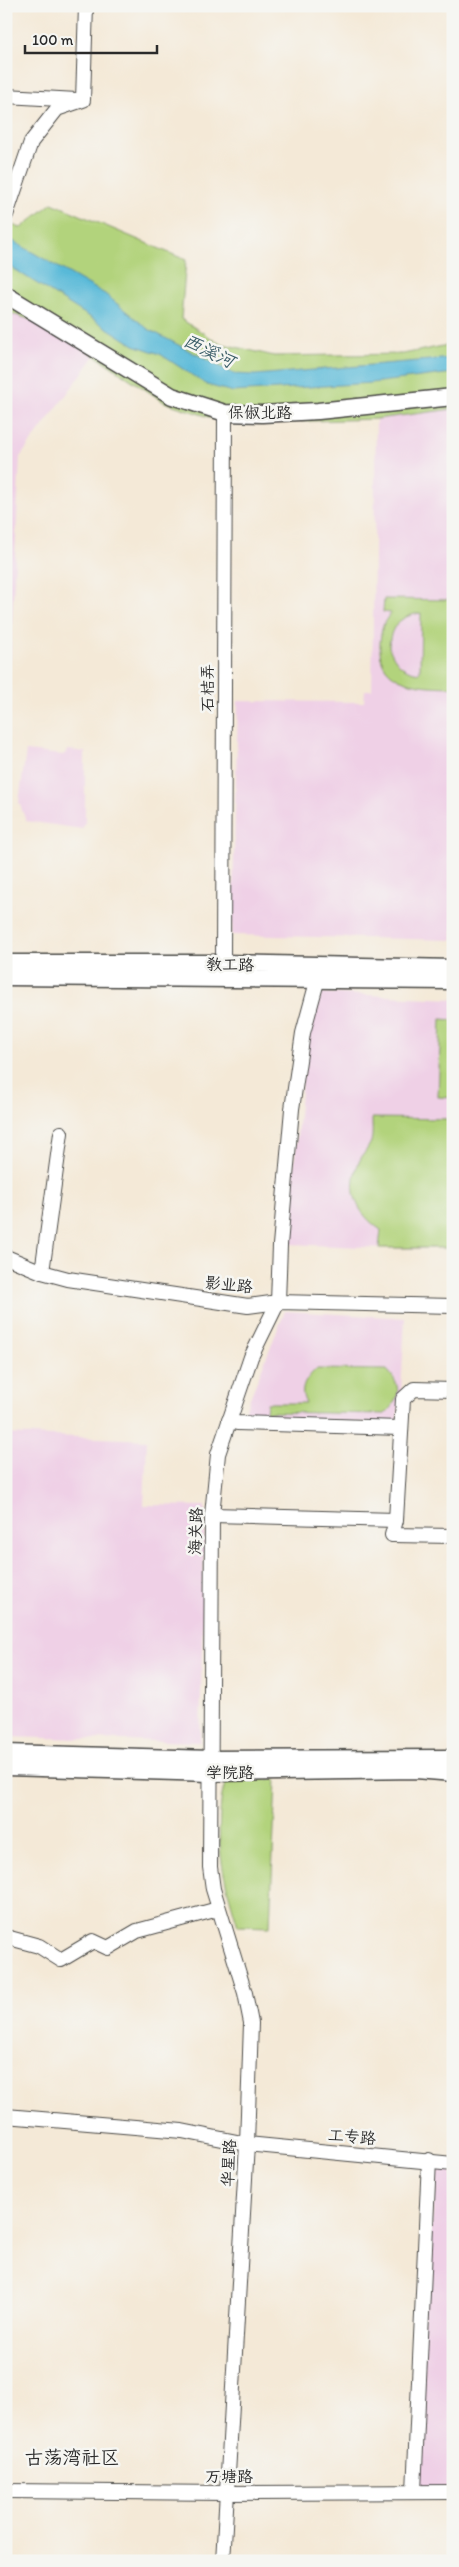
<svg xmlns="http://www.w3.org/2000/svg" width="459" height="2567" viewBox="0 0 459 2567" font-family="Itim,'LXGW WenKai TC',sans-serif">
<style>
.built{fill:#efd0e6}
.green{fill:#b2d37b;stroke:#6e7f53;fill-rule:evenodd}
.water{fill:#59b9d8;stroke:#427282}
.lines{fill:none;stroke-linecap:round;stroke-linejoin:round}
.minor-casing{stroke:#494845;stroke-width:16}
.major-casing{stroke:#494845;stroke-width:19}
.minor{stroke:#fff;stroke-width:14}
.major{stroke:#fff;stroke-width:16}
.labels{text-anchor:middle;stroke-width:5;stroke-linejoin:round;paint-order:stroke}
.street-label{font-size:16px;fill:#2b2b2b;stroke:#f6f6f2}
.water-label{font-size:18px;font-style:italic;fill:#3b5d68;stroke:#f6f6f2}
.quarter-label{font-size:19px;fill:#2b2b2b;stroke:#f6f6f2}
</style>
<rect width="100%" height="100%" fill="#f6f6f2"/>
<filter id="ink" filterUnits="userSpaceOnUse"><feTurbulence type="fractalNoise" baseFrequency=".02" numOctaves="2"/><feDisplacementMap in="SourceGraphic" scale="10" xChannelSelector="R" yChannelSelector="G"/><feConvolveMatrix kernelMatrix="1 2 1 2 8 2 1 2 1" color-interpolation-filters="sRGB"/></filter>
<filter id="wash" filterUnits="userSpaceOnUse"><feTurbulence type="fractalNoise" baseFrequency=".0096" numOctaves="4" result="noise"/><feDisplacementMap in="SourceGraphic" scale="20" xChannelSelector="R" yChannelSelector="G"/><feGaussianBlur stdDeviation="1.12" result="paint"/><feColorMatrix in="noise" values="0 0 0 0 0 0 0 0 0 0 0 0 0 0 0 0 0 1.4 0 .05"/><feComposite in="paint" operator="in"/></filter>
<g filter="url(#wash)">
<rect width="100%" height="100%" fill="#f4e9d7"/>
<g class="built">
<path d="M6,312L51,326L95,356L20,457L10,662H6Z"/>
<path d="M453,409V940L232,935L238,701L364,702L365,690H372L376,419Z"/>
<path d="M69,750L85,752V822L82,829L26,821L19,802L26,751L63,755Z"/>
<path d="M322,993L453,999V1248L411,1249L287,1244L304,1061L309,1031Z"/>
<path d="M285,1311L405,1318L401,1392L396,1424L242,1418Z"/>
<path d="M6,1434L147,1440L144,1505L205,1506L200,1742L6,1737Z"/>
<path d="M438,2169L453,2171V2489L414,2491L425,2281Z"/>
</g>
<g class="green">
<path d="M52,203L186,260L181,319L219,343L274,356L403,354L453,344V409L376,419L279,422L212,418L164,402L51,326L6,312V223L21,228Z"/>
<path d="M384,599L453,600V687C424,686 377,687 380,644C381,631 382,623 391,613L383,612ZM421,613L420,672L419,673C402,670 395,663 389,647C390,626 400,616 421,613Z"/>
<path d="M441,1019L453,1020V1098L438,1097Z"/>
<path d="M372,1118L453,1119V1248H379L381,1230C357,1214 346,1191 359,1162C362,1155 368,1149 371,1142C373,1135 372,1126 372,1118Z"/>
<path d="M316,1369L387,1370C402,1386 401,1398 385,1414L266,1412L267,1403H306C298,1389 306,1379 316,1369Z"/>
<path d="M276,1779L270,1927L238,1926C226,1886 217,1856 220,1814C221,1802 221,1792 227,1781Z"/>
</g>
<path class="water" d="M6,237L105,294L148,329L234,374L255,375L453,358V373L371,383L233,392L207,385L160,354L134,345L6,264Z"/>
</g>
<g filter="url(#ink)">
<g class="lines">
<defs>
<g id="minor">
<path d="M6,96L77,100"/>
<path d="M6,215L31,142L57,109L83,100L86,6"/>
<path d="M223,963L225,413"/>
<path d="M6,1257L42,1272L68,1279L248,1306L278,1302L453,1306"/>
<path d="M42,1272L61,1133"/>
<path d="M453,1390L414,1389L403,1399L396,1520L392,1535L453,1536"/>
<path d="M229,1420L237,1423L400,1428"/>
<path d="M212,1515L396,1520"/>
<path d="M6,1937L39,1946L61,1960L93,1941L108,1948L137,1931L218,1909"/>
<path d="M6,2116L182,2131L247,2144L453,2164"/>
<path d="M6,2491L228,2493L453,2492"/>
<path d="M414,2491L429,2160"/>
<path d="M223,2561L247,2144L251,2023L245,1993L213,1889L210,1867L212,1515L218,1454L251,1357L278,1302L280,1245L292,1109L303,1033L318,978"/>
</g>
<g id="major">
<path d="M6,295L172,396L225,413L262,414L318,411L453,397"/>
<path d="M6,963H223L453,968"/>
<path d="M6,977L453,981"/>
<path d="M6,1753L211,1759L453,1758"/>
<path d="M6,1767L211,1773L416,1770L453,1773"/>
</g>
</defs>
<use href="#minor" class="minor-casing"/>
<use href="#major" class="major-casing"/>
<use href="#minor" class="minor"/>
<use href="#major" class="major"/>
</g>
</g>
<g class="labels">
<g class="street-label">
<text x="260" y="418">保俶北路</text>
<text transform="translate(207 688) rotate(-90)" y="6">石桔弄</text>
<text transform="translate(230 964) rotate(1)" y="6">教工路</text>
<text transform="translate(229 1284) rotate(6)" y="6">影业路</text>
<text transform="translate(195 1531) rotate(-88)" y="6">海关路</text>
<text x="230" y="1778">学院路</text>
<text transform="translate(352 2136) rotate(5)" y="6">工专路</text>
<text transform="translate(228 2163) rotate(-87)" y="6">华星路</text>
<text x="229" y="2482">万塘路</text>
</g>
<g class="water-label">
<text transform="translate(209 351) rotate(26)" y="6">西溪河</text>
</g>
<g class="quarter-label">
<text x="72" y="2464">古荡湾社区</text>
</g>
</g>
<rect width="459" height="2567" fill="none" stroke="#f6f6f2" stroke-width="25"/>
<path d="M25 45v8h132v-8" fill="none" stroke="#2b2b2b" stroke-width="2.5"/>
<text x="32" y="45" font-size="15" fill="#2b2b2b" stroke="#f6f6f2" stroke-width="4" paint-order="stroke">100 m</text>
</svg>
